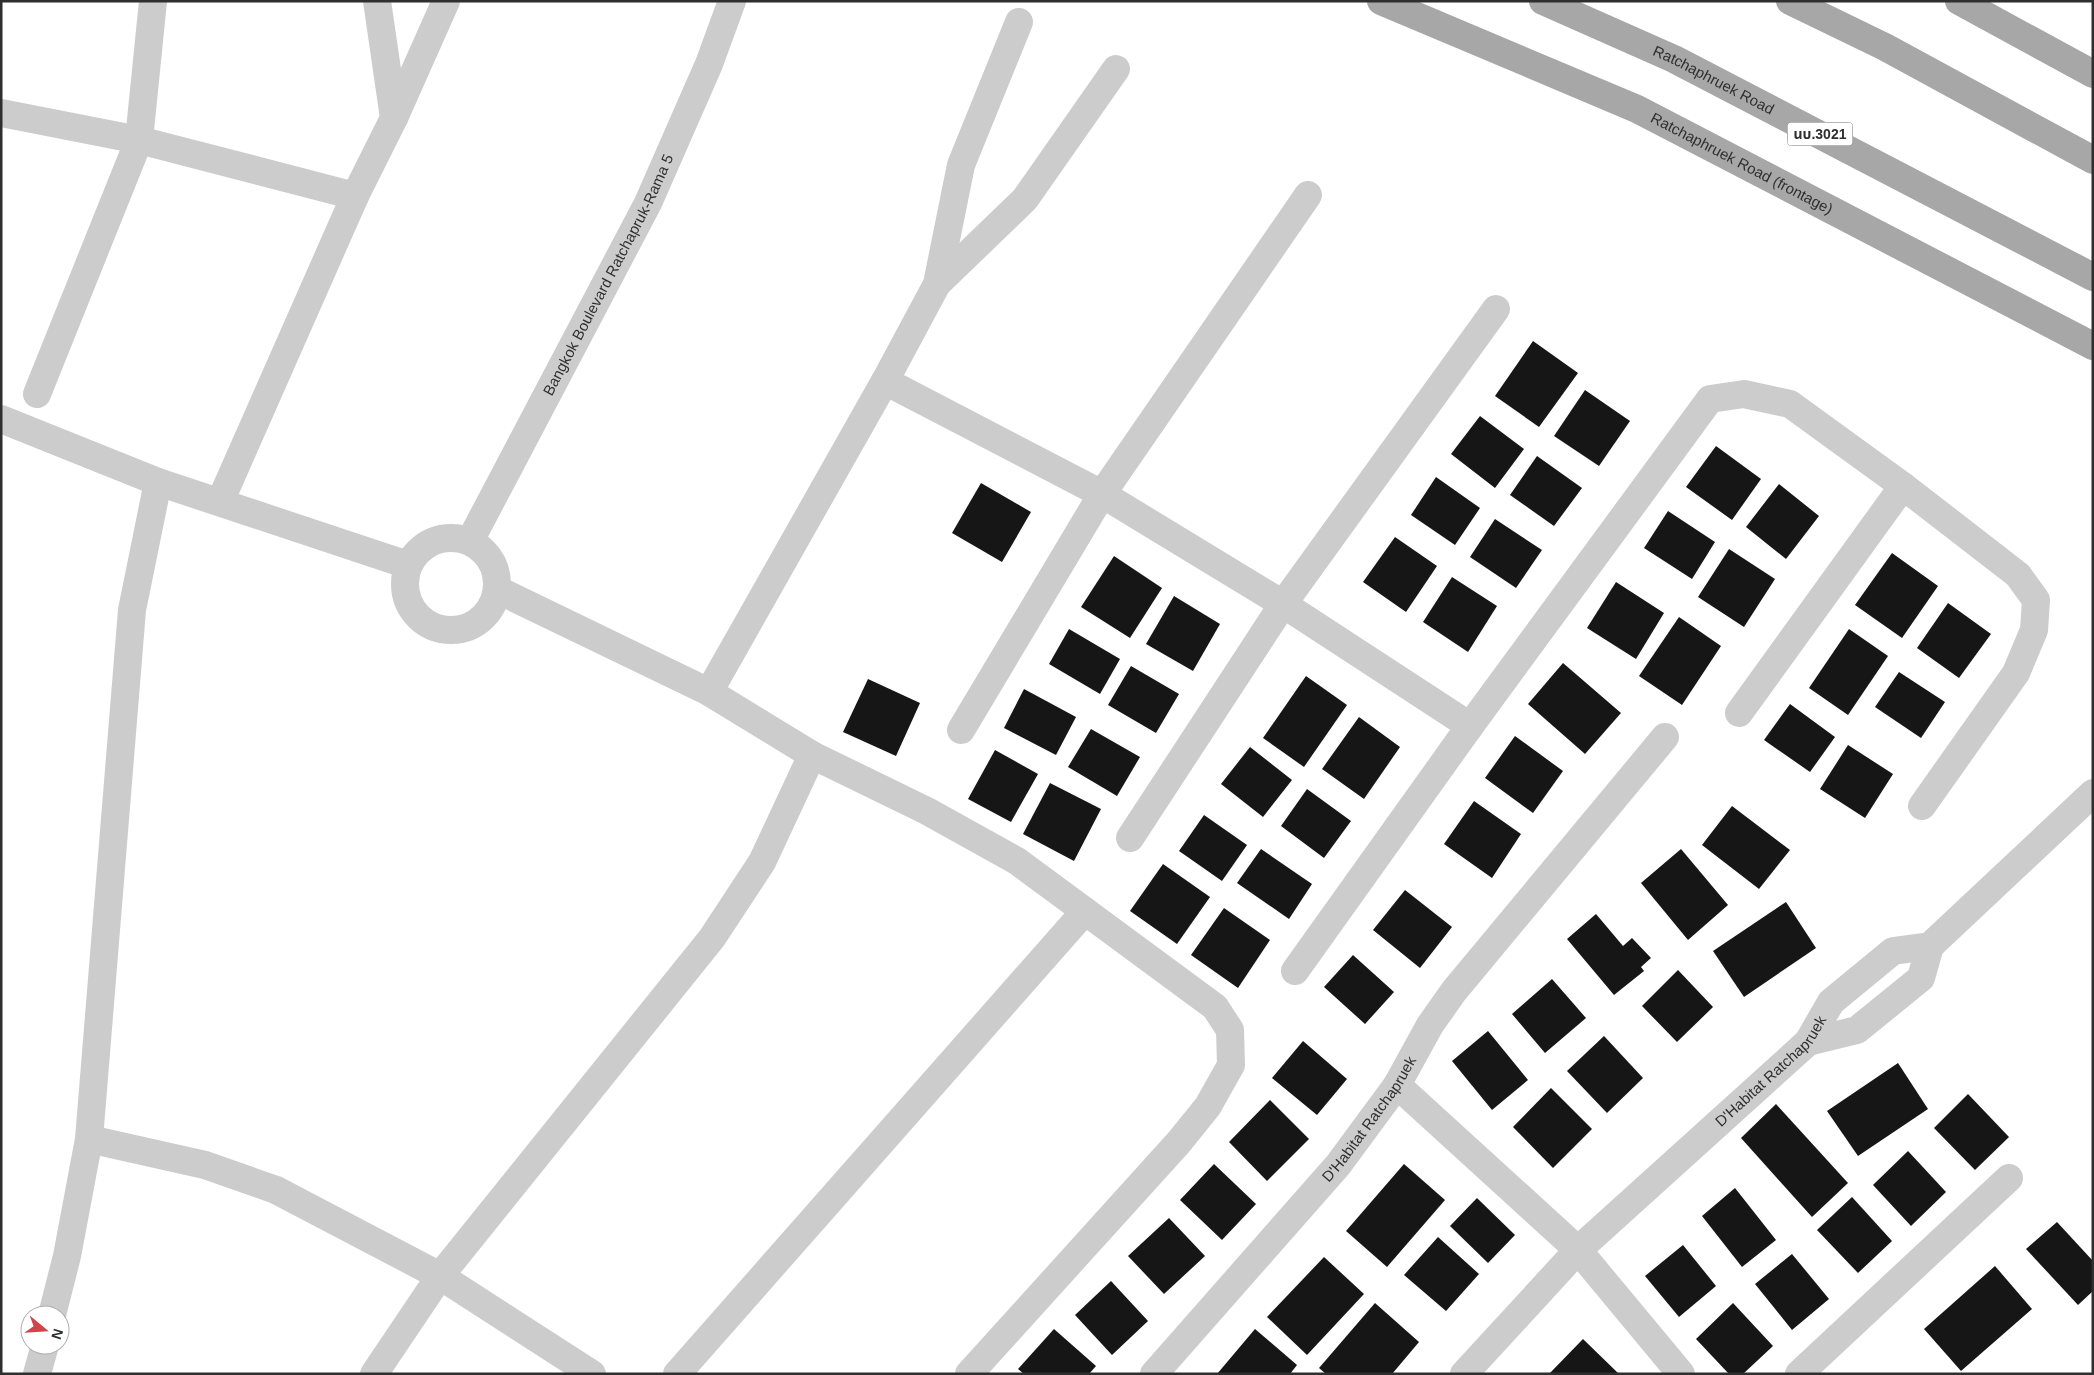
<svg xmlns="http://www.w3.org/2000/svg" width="2094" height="1375" viewBox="0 0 2094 1375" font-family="Helvetica,'Noto Sans Thai',sans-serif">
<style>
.building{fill:#161616}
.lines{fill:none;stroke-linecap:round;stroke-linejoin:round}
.minor{stroke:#ccc;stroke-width:28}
.major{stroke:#a7a7a7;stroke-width:28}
.labels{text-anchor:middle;stroke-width:5;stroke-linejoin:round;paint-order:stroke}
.shield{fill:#fff;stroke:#6d6d6d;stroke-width:1}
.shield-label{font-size:14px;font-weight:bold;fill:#2f2f2f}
.street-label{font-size:15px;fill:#2f2f2f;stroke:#fff}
</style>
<rect width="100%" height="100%" fill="#fff"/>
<g class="building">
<path d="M1533,341L1578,373L1539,427L1495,396Z"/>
<path d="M1585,390L1630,421L1599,466L1554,436Z"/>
<path d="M1480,416L1524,449L1495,488L1451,454Z"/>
<path d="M1716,446L1761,479L1732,520L1686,487Z"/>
<path d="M1537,456L1582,488L1554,526L1510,495Z"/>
<path d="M1436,477L1480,508L1455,545L1411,515Z"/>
<path d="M981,483L1031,512L1002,562L952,533Z"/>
<path d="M1779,484L1819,516L1786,559L1746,527Z"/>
<path d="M1668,511L1715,542L1692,579L1644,548Z"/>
<path d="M1495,519L1542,550L1516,588L1470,557Z"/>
<path d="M1395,537L1437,566L1406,612L1363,582Z"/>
<path d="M1729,549L1775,579L1744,627L1698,597Z"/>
<path d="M1892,553L1938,586L1902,638L1855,605Z"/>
<path d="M1114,556L1162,588L1130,638L1081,607Z"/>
<path d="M1452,577L1497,606L1468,652L1423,622Z"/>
<path d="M1616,582L1664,613L1636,659L1587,628Z"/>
<path d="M1174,596L1220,624L1193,671L1146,644Z"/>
<path d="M1948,603L1991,634L1959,678L1917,648Z"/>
<path d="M1679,617L1721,646L1682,705L1639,676Z"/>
<path d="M1069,629L1120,659L1100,694L1049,664Z"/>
<path d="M1849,629L1888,656L1848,715L1809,688Z"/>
<path d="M1563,663L1621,713L1585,754L1528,704Z"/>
<path d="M1131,666L1179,694L1156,733L1108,705Z"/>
<path d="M1899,672L1945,702L1921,738L1875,707Z"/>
<path d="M1306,676L1347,705L1304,767L1263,738Z"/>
<path d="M868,679L920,703L896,756L843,732Z"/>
<path d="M1024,689L1076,717L1056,755L1004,728Z"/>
<path d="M1790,704L1835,737L1810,772L1764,740Z"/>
<path d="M1359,717L1400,747L1364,799L1322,769Z"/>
<path d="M1091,729L1140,757L1117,796L1068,767Z"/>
<path d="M1515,736L1563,771L1533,813L1485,778Z"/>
<path d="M1848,745L1893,774L1865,818L1820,789Z"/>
<path d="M1250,747L1292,780L1263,817L1221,784Z"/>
<path d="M995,750L1038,774L1011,822L968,799Z"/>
<path d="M1050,783L1101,809L1074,861L1023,834Z"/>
<path d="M1307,789L1351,821L1324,858L1281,826Z"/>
<path d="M1474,801L1521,834L1492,878L1444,844Z"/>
<path d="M1732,806L1790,850L1759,889L1702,845Z"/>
<path d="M1204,815L1247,845L1222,881L1179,851Z"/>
<path d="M1261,849L1312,884L1289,919L1237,883Z"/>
<path d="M1681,849L1728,905L1688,940L1641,883Z"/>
<path d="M1163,864L1210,897L1177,944L1130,911Z"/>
<path d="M1405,890L1452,927L1420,968L1373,930Z"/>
<path d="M1786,902L1816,948L1744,997L1713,951Z"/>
<path d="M1224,908L1270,940L1238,988L1191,955Z"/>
<path d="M1596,914L1623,946L1632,938L1651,958L1641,967L1644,971L1614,995L1567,939Z"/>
<path d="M1353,955L1394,992L1365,1024L1324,987Z"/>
<path d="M1678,970L1713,1007L1677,1042L1642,1006Z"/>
<path d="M1552,979L1586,1018L1545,1053L1512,1014Z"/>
<path d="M1488,1031L1528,1080L1492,1110L1452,1061Z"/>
<path d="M1604,1036L1643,1078L1607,1113L1567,1071Z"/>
<path d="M1303,1041L1347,1079L1317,1115L1272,1078Z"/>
<path d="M1898,1063L1928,1109L1858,1156L1827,1111Z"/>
<path d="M1551,1088L1592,1129L1553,1168L1513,1127Z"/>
<path d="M1968,1094L2009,1137L1975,1170L1934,1128Z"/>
<path d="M1270,1100L1309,1139L1267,1181L1229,1142Z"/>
<path d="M1776,1104L1848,1183L1812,1217L1741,1138Z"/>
<path d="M1908,1151L1946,1192L1911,1226L1873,1185Z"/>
<path d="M1214,1164L1256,1204L1222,1240L1180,1200Z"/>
<path d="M1404,1164L1445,1200L1387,1267L1346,1231Z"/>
<path d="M1735,1188L1776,1240L1742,1267L1702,1216Z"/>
<path d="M1852,1197L1892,1241L1858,1273L1817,1230Z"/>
<path d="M1477,1198L1515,1235L1488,1263L1450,1226Z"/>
<path d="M1169,1218L1205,1256L1164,1294L1128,1256Z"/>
<path d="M2057,1222L2093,1261V1291L2078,1305L2026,1249Z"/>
<path d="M1438,1237L1479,1274L1446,1311L1404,1275Z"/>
<path d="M1683,1245L1716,1286L1679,1317L1645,1276Z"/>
<path d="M1792,1254L1829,1299L1792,1330L1755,1284Z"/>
<path d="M1324,1257L1364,1294L1307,1355L1267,1317Z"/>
<path d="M1995,1266L2032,1309L1961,1371L1924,1329Z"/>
<path d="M1111,1281L1148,1321L1112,1355L1075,1315Z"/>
<path d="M1375,1303L1419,1342L1392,1374H1326L1319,1368Z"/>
<path d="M1733,1303L1773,1346L1743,1374H1729L1696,1339Z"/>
<path d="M1054,1329L1096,1366L1089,1374H1024L1018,1369Z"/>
<path d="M1255,1329L1297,1365L1290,1374H1217Z"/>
<path d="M1583,1339L1619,1374H1549Z"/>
</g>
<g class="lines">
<g class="minor">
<path d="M377,1L394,118"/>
<path d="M1,113L139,140L355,196"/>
<path d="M937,284L1025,199L1116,69"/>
<path d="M885,381L1102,494L1283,604L1470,726"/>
<path d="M37,394L139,140L153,1"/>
<path d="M1,419L158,482L408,565"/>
<path d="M220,502L355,196L394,118L446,1"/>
<circle cx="451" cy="584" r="46"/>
<path id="s1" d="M470,541L648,203L709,64L732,1"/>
<path d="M498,590L709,692L812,755L927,811L1017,861L1215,1007L1230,1030L1231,1065L1208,1106L1179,1142L969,1374"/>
<path d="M709,692L885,381L937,284L961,165L1019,22"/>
<path d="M1739,713L1903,486"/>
<path d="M961,730L1102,494L1308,195"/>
<path d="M1130,838L1283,604L1496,309"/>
<path d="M1295,971L1470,726L1710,399L1744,394L1790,404L1903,486L2018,575L2036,600L2034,630L2016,673L1922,806"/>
<path d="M1808,1042L1857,1030L1921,978L1930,946"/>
<path d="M1397,1085L1578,1250L1681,1374"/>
<path d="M89,1139L205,1165L276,1190L440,1276L592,1374"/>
<path d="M52,1315L67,1256L89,1139L132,610L158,482"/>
<path d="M37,1374L45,1345"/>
<path d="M374,1374L440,1276L712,938L762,862L812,755"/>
<path d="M677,1374L1085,911"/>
<path id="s2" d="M1154,1374L1338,1165L1397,1085L1430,1025L1454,991L1665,737"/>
<path id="s3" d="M1464,1374L1578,1250L1808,1042L1831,1002L1893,951L1930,946L2093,793"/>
<path d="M1799,1374L2009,1178"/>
</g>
<g class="major">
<path id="s4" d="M1381,1L1637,109L2093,346"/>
<path id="s5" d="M1543,1L1674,59L2093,277"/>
<path d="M1790,1L1885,47L2093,160"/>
<path d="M1959,1L2093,74"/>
</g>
</g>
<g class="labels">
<rect class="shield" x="1787.5" y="122.5" width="65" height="23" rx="4"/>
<g class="shield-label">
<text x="1820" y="139">นบ.3021</text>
</g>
<g class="street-label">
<text dy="5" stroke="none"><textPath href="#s5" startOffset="188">Ratchaphruek Road</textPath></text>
<text dy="5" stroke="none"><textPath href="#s4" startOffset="396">Ratchaphruek Road (frontage)</textPath></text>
<text dy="5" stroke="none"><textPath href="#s1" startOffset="300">Bangkok Boulevard Ratchapruk-Rama 5</textPath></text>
<text dy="5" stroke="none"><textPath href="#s3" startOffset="432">D'Habitat Ratchapruek</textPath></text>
<text dy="5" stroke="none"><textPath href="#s2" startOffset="334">D'Habitat Ratchapruek</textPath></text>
</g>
</g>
<rect width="2094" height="1375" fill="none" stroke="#2f2f2f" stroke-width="5"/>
<g transform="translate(45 1330) rotate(108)"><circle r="24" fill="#ffffff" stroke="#acacac"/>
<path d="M0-4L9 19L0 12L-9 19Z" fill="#d3434c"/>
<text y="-8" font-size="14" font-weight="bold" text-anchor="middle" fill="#2f2f2f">N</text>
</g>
</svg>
